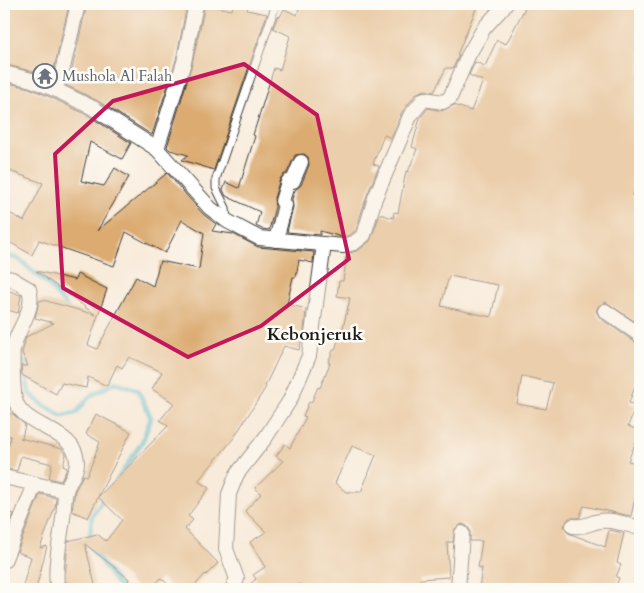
<svg xmlns="http://www.w3.org/2000/svg" width="644" height="593" viewBox="0 0 644 593" font-family="Cardo,serif">
<style>
.lines{fill:none;stroke-linecap:round;stroke-linejoin:round}
.stream{stroke:#57bed4;stroke-width:5}
.building{fill:#dbab71;fill-rule:evenodd}
.service-casing{stroke:#3d3b38;stroke-width:9}
.minor-casing{stroke:#3d3b38;stroke-width:16}
.service{stroke:#fff;stroke-width:7}
.minor{stroke:#fff;stroke-width:14}
.marked{fill:none;stroke:#c2185b;stroke-width:4;stroke-linejoin:round}
.labels{text-anchor:middle;stroke-width:5;stroke-linejoin:round;paint-order:stroke}
.worship-label{font-size:15px;fill:#5b616d;stroke:#fdfcf7;text-anchor:start}
.quarter-label{font-size:18px;font-weight:bold;fill:#1c1c1c;stroke:#fdfcf7}
</style>
<rect width="100%" height="100%" fill="#fdfcf7"/>
<filter id="ink" filterUnits="userSpaceOnUse"><feTurbulence type="fractalNoise" baseFrequency=".02" numOctaves="2"/><feDisplacementMap in="SourceGraphic" scale="10" xChannelSelector="R" yChannelSelector="G"/><feConvolveMatrix kernelMatrix="1 2 1 2 8 2 1 2 1" color-interpolation-filters="sRGB"/></filter>
<filter id="wash" filterUnits="userSpaceOnUse"><feTurbulence type="fractalNoise" baseFrequency=".0096" numOctaves="4" result="noise"/><feDisplacementMap in="SourceGraphic" scale="20" xChannelSelector="R" yChannelSelector="G"/><feGaussianBlur stdDeviation="1.12" result="paint"/><feColorMatrix in="noise" values="0 0 0 0 0 0 0 0 0 0 0 0 0 0 0 0 0 1.4 0 .05"/><feComposite in="paint" operator="in"/></filter>
<g filter="url(#wash)">
<rect width="100%" height="100%" fill="#f8ebda"/>
<g class="lines">
<g class="stream">
<path d="M4,255L19,259L50,286L67,307L64,312"/>
<path d="M32,359L24,362L29,393L43,405L62,416L76,413L90,396L116,382L138,390L151,418L142,442L117,480"/>
<path d="M105,497L92,516L89,545L121,589"/>
</g>
</g>
<g id="blocks">
<g class="building">
<path d="M4,4H69L53,73L50,78L34,72L4,64Z"/>
<path d="M87,4H187L176,60L152,135L98,101L66,85L70,78Z"/>
<path d="M233,4H249L247,10L267,14L214,170L182,160L188,155L170,150L167,147L192,64L205,5L232,10Z"/>
<path d="M300,4H478L457,55H459L453,68H446L434,92L425,90L417,93L402,112L391,138L384,135L373,164L379,166L367,195L356,230L350,235L342,237L320,231V235L287,232L293,207L292,199L295,190L301,185L309,165L308,157L304,154L295,155L287,173L283,175L280,179L274,198L275,207L269,230L262,229L256,226L260,212L226,196L223,190L226,182L239,188L255,136L253,135L274,68L280,70L290,36L273,28L278,16L280,17L284,9L297,15Z"/>
<path d="M527,4H640V180L632,196L640,204V325L606,302L598,306L596,311L600,318L635,342L640,344V372L629,403L636,405L628,426L640,431L628,461L640,464V486H638L631,516L584,506L579,518H569L564,526L568,533L605,547L609,530L624,533L617,563L621,565L616,577L619,578L615,589H479L482,568L478,567L482,541H470V530L467,526L462,524L455,529L453,542H447L449,577L420,579L419,589H304L300,584L291,589H244L256,579L253,575L265,567L250,542L266,532L245,511L261,494L255,488L283,461L276,456L285,444L290,448L306,417L303,416L309,402L311,403L318,387L320,388L330,363H328L333,350H335L341,331L342,332L350,298L337,296L339,281H343L347,254L359,250L370,241L380,214L393,218L394,212L398,213L406,171L408,172L417,149L412,147L420,118L428,108L442,111L454,105L471,111L483,81L469,75L475,62L485,66L497,40L506,44ZM449,276L498,285L491,317L441,306ZM522,376L553,383L546,409L517,404ZM352,446L376,455L361,492H346L335,483Z"/>
<path d="M4,82L29,88L50,97L89,116L131,143L122,159L90,142L81,181L104,186L115,168L129,177L97,231L167,173L203,214L216,224L212,231L233,234L258,247L314,252L313,263L299,260L296,277H293L287,304L306,309L304,331L299,350L284,346L265,386L266,387L247,417L233,439L198,481L209,488L188,516L193,520L185,529L218,563L206,575L205,574L192,589H173L161,578L151,589H137L128,581L129,579L85,544L96,589H73L65,580L68,541L97,534L106,541L122,520L98,497L88,518L72,511L75,491L83,475L87,476L100,442L86,434L96,414L131,432L98,497L168,426L160,420L174,403L152,389L162,372L129,357L122,368L117,365L107,386L88,377L86,388L62,383L56,394L22,375L21,366H28L22,353L26,337L54,323L35,318L39,301L43,300L96,315L36,271L75,280L77,274L107,289L88,345L97,349L136,277L153,286L160,261L199,269L204,233L182,220L165,253L126,232L114,266L39,240L32,255L4,239V210L24,221L43,183L4,169Z"/>
<path d="M4,289L21,295L18,313L4,309Z"/>
<path d="M7,413L13,414L25,425L22,438H20L62,449L66,454L63,466L67,468L61,481L49,478L52,464L21,456L17,471L4,468V462L11,436L4,435Z"/>
<path d="M40,494L56,498L55,507L40,548L47,546L36,589H22L31,557L17,552Z"/>
<path d="M4,510L14,514L4,538Z"/>
</g>
</g>
</g>
<g filter="url(#ink)">
<use href="#blocks" fill-opacity="0" stroke="#3d3b38" stroke-width="1"/>
<g class="lines">
<defs>
<path id="service" d="M227,221L226,208L216,188V179L276,4"/>
<g id="minor">
<path d="M4,73L32,80L54,89L93,108L157,149L210,208L227,221L259,238L343,246L354,243L364,235L375,198L410,116L424,99L443,102L450,98L468,56L484,28L506,4"/>
<path d="M54,89L61,76L78,4"/>
<path d="M157,149L184,62L196,4"/>
<path d="M276,240L285,205L282,201L288,182L293,181L301,162"/>
<path d="M4,277L12,279L29,289C36,310 17,328 13,349C12,358 13,390 15,399C21,428 78,429 77,463C77,473 68,482 66,491C64,499 64,509 63,518C61,536 53,572 58,589"/>
<path d="M605,311L640,335"/>
<path d="M4,477L66,491"/>
<path d="M573,526C588,528 589,522 600,521C613,519 628,525 640,528"/>
<path d="M4,561L35,484"/>
<path d="M232,589L237,579L226,549L229,494L237,474L266,437L290,400L309,356L324,244"/>
<path d="M458,589L462,533"/>
</g>
</defs>
<use href="#service" class="service-casing"/>
<use href="#minor" class="minor-casing"/>
<use href="#service" class="service"/>
<use href="#minor" class="minor"/>
</g>
</g>
<path d="M0 0H644V593H0ZM244,64L317,115L349,259L261,326L188,357L63,288L55,154L113,101Z" fill="#f8ebda" fill-opacity=".55" fill-rule="evenodd"/>
<path class="marked" d="M244,64L317,115L349,259L261,326L188,357L63,288L55,154L113,101Z"/>
<defs>
<symbol id="temple-ring" viewBox="-11 -11 22 22"><circle r="9.5" fill="#fdfcf7" stroke="#6b7280" stroke-width="1.5"/><path d="M0-6L5-2H3V0L6.5 2.5H4V6H1.5V3h-3V6H-4V2.5H-6.5L-3 0V-2H-5Z" fill="#6b7280"/></symbol>
</defs>
<g fill-rule="evenodd">
<use href="#temple-ring" x="31" y="62" width="28" height="28"/>
</g>
<g class="labels">
<g class="worship-label">
<text x="62" y="81">Mushola Al Falah</text>
</g>
<g class="quarter-label">
<text x="315" y="340">Kebonjeruk</text>
</g>
</g>
<rect width="644" height="593" fill="none" stroke="#fdfcf7" stroke-width="20"/>
</svg>
